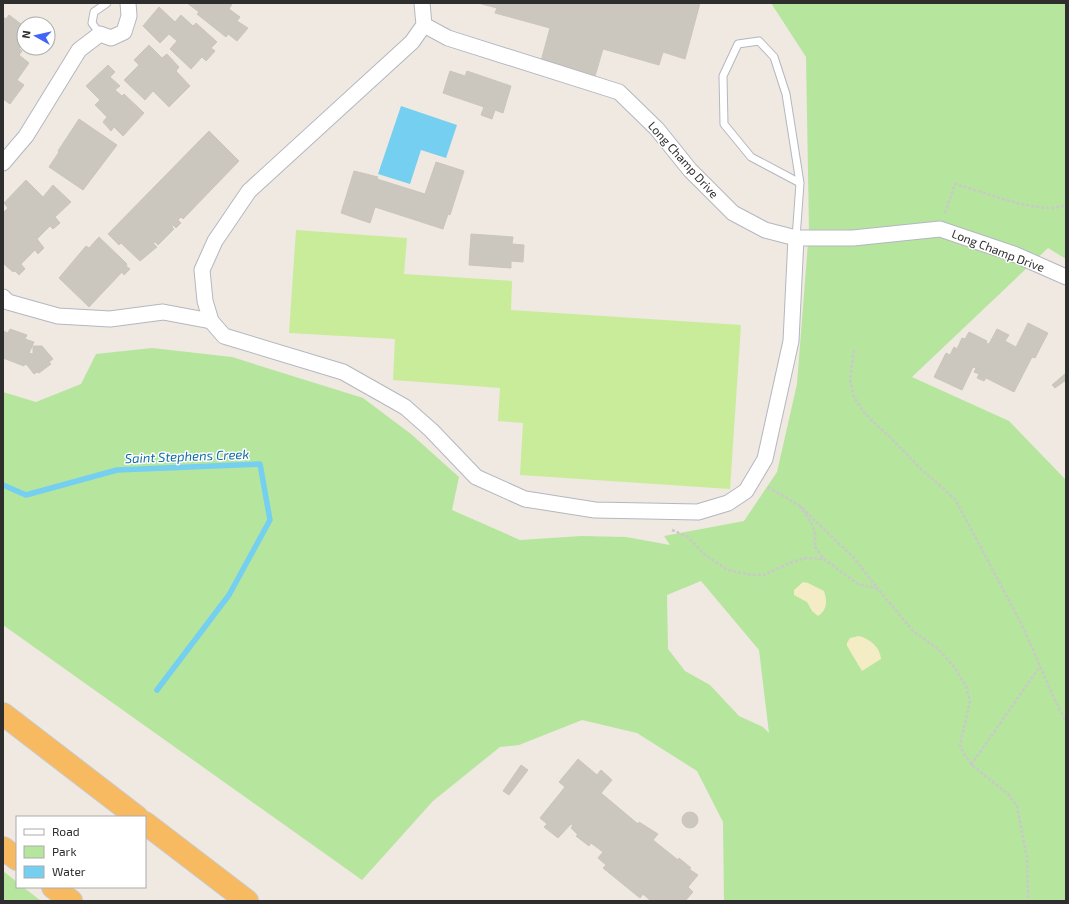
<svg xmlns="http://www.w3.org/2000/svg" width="1069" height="904" viewBox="0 0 1069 904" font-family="'Exo 2',sans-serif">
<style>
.green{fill:#b6e59e;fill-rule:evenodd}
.sand{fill:#f3ecc5}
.pitch{fill:#c9ec9a}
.water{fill:#75cff0}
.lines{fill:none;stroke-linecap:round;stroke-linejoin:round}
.stream{stroke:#75cff0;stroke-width:5.5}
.building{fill:#cbc7bf;stroke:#cbc5ba}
.service-casing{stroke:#b4b7c1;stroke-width:9}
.minor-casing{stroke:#b4b7c1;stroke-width:17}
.trunk-casing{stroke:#c9c9c9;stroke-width:24}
.path{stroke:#c9c9c9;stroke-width:2.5;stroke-dasharray:3 2;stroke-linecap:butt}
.service{stroke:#fff;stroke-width:7}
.minor{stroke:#fff;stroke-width:15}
.trunk{stroke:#f8ba60;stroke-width:22}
.labels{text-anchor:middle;stroke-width:3;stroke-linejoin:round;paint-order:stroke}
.street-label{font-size:12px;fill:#2e2e2e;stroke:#fff}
.water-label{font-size:13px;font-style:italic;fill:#0d6fa3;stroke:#fff}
</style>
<rect width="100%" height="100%" fill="#efe9e1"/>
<g class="green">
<path d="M771,3H1066V259L1048,248L912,377L1009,421L1066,480V901H724L723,822L697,771L637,733L582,720L519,745L500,747L433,801L362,880L3,625V392L36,402L81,384L96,354L152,348L232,357L363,398L411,434L459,477L452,510L520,540L582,536L626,537L670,545L664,536L744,521L777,472L797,384L809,230L806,57ZM701,581L759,650L769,733L763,727L739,716L710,685L685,671L668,649L667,595Z"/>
<path d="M3,871L17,882V887H23L41,901H3Z"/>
</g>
<g class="sand">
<path d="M803,582L808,583L824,591C827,600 828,610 818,616L812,611L807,602L794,595V590Z"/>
<path d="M859,636C870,639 880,647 881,659L862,671L847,646V643L850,638Z"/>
</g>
<path class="pitch" d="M296,230L407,238L404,274L512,281L511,310L741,325L730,489L520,475L523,423L498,421L500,388L393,380L395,339L289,333Z"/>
<path class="water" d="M401,106L457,125L446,158L421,150L410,184L378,174Z"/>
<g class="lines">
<path class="stream" d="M3,485L26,495L117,470L260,464L270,520L229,595L157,690"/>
</g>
<g class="building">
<path d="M187,3H230L232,4L229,9L240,17L237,21L248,28L237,41L228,34L226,37L197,14L199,12Z"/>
<path d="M478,3H700L685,59L663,52L659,65L603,49L595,76L541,61L550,28L495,13L497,8Z"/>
<path d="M159,7L175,22L181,15L193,26L196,23L217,42L211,48L215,51L206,61L202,57L191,69L170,49L177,41L169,34L160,43L143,26Z"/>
<path d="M9,15L21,24L19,27L23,30L24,28V47L21,45L19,48L22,51L19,55L29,63L17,80L24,85L10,104L3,99V17L6,19Z"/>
<path d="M32,17L41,24H27Z"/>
<path d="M48,29L53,32L48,39Z"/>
<path d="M149,45L162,58L167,54L179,67L176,71L190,86L169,107L153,91L145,100L124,80L139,65L134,60Z"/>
<path d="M26,48H42L36,55Z"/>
<path d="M108,65L115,72L110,77L120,86L115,90L122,96L124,94L144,113L123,136L114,127L111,131L103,122L107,117L95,105L100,100L86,86Z"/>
<path d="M450,71L465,76L467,71L511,86L503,113L495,110L492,119L481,115L484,107L443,93Z"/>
<path d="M79,119L117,145L83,190L49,167L59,152L58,151Z"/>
<path d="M209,131L239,161L183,219L181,217L178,220L181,223L176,228L173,225L172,227L174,229L158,245L155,242L153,243L157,247L140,261L121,243L119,245L108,234Z"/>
<path d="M436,162L464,171L450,215L448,214L443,229L375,207L370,223L341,213L354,171L378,177L377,179L425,194Z"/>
<path d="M26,180L43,197L53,185L71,202L55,217L60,223L53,229L50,226L37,239L44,248L38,254L35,250L21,264L25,269L19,275L15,271L13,272L4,264L3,265V213L8,208L4,203Z"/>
<path d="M471,234L513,237L512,244L524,245L523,262L511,261V268L469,265Z"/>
<path d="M99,237L127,264L126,266L130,269L124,275L122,272L89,307L59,278L86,246L89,248Z"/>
<path d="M1028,323L1048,333L1035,358L1032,357L1014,392L986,378L984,381L977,378L979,374L974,372L976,368L973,367L962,390L934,377L946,353L950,355L954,347L957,349L962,338L965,339L969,332L987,341L986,343L989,344L997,329L1009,335L1005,341L1016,347Z"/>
<path d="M10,329L27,335L25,339L34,342L29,353L33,354V346H42L53,359L49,362L51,364L39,373L37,372L34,374L27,365L25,364L24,366L3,358V331L8,333Z"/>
<path d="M1066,373V380L1055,388L1052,385Z"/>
<path d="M578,759L597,775L601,770L612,780L601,793L638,824L639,822L658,834L653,840L678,860L679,858L691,868L689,869L698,875L688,887L693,892L685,901L679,899L678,901H651L643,894L640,898L603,868L606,865L598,858L603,852L591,843L589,846L576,836L578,835L571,828L573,825L571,824L558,838L544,827L547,824L540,818L565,787L559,782Z"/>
<path d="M521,765L528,770L509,795L503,791Z"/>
<circle cx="690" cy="820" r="8"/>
</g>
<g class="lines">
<defs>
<g id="service">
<path d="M100,34L92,23L94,12L107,3"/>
<path d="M796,238L800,183L786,94L774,57L759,41L738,44L723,76L724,124L751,157L800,183"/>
</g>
<g id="minor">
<path d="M422,3L424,25L412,42L249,191L215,241L202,270L205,301L211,321L224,336L343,372L405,407L431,430L476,477L525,499L595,510L698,512L728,503L746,491L765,459L791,341L796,238"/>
<path d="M424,25L448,38L619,92L657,129L690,170L733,213L765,230L796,238H853L940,229L1014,254L1066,277"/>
<path d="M3,163L26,136L79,50L100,34L111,38L124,32L129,16L128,3"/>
<path d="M3,297L8,302L58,316L110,319L163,312L211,321"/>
</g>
<g id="trunk">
<path d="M3,714L137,817"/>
<path d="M145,823L247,901"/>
<path d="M3,848L17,859"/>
<path d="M53,887L71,901"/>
</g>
</defs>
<use href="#service" class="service-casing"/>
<use href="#minor" class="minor-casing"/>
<use href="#trunk" class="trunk-casing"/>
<g class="path">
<path d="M945,213L955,184C984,192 1022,208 1051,208C1056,208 1061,206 1066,206"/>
<path d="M854,350L850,380L854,397L862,410L873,422L892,439L921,469L955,499L1022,625L1054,698L1066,721"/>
<path d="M768,487L800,506L854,558L878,589"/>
<path d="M800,506L812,524L815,533V547L824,559L858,584L878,589L913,631L938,649L955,668L966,686L970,701L960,745L964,754L973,766L1008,794L1017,806L1027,858L1028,901"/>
<path d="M672,530L688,537L705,555L728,570L751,575H764L792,562L806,558L823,559"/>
<path d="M971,765L1040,666"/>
</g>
<use href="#service" class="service"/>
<use href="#minor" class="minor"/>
<use href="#trunk" class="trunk"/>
</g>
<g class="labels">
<g class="street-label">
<text transform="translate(683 160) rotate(48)" y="4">Long Champ Drive</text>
<text transform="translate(998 251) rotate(21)" y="4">Long Champ Drive</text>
</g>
<g class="water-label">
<text transform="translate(187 456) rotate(-2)" y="5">Saint Stephens Creek</text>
</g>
</g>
<rect width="1069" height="904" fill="none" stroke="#2e2e2e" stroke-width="8"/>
<rect x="16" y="816" width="130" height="72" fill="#ffffff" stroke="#ababab"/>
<rect x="24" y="829" width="20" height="6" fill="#ffffff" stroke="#ababab"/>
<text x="52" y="836" font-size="12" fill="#2e2e2e">Road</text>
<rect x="24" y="846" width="20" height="12" fill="#b6e59e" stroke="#ababab"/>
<text x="52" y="856" font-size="12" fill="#2e2e2e">Park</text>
<rect x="24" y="866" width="20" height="12" fill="#75cff0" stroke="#ababab"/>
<text x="52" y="876" font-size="12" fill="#2e2e2e">Water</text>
<g transform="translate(36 36) rotate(278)"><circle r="19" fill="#ffffff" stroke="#ababab"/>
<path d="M0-3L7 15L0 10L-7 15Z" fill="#4264fb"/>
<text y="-6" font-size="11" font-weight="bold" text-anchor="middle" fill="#2e2e2e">N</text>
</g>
</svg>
